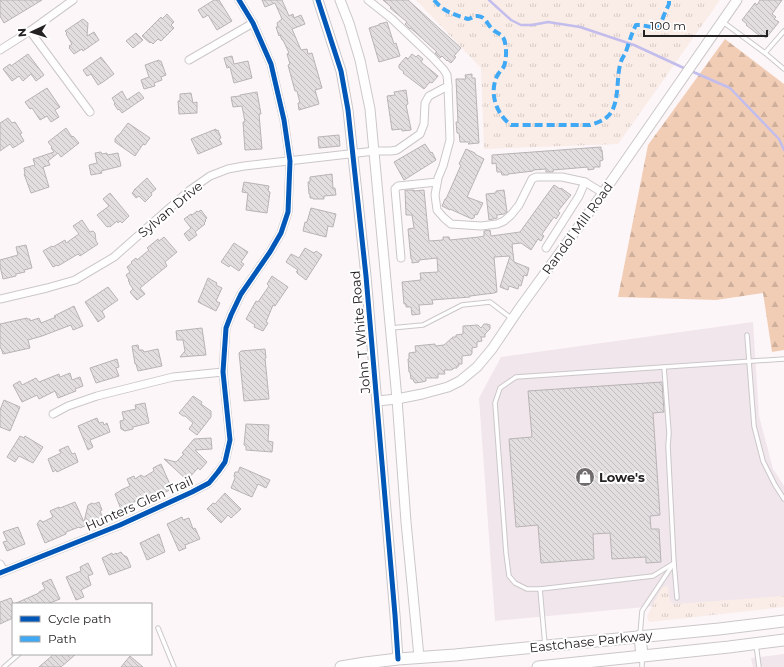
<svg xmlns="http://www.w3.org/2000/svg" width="784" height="667" viewBox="0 0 784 667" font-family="Montserrat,sans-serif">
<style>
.built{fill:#f1e6eb}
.grass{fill:url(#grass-tufts)}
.forest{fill:url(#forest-firs)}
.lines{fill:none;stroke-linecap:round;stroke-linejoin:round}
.stream{stroke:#c2bdec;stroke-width:2.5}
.building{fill:url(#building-back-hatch);stroke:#b8b3b5}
.service-casing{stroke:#cbc7c9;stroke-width:5.5}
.minor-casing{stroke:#cbc7c9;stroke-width:9}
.tertiary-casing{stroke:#cbc7c9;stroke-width:11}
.secondary-casing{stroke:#cbc7c9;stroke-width:13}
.service{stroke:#fffefe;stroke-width:3.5}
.minor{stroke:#fffefe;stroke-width:7}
.tertiary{stroke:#fffefe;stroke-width:9}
.secondary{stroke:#fffefe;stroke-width:11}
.quiet{stroke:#3fa9f5;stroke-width:4;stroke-dasharray:8 4;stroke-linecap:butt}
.cycleway-casing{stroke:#fff;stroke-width:8}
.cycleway{stroke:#0057b8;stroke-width:5}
.labels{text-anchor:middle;stroke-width:4;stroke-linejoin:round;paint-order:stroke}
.street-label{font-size:13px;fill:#252223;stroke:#fff}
.poi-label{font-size:13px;font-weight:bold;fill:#252223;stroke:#fff;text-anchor:start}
</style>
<defs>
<pattern id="grass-tufts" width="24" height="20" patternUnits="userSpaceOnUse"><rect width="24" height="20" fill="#faece6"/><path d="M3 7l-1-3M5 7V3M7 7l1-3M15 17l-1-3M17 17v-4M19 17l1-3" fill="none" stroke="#d6cac5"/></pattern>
<pattern id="forest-firs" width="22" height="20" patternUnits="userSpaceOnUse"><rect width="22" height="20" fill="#f2cdb6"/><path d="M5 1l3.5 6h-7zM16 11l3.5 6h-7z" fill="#cfb09c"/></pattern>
<pattern id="building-back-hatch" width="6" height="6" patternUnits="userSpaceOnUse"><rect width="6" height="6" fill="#e2ddde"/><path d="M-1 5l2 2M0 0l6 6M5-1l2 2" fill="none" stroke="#c2bdbe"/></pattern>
</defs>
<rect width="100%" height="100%" fill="#fcf6f9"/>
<g class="built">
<path d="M753,322L759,416L773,469L784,486V602L666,605L495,621L479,398L501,357Z"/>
<path d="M784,654V667H753L751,658Z"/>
</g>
<g class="grass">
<path d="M416,0H720L618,144L484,149L481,68Z"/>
<path d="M666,586H668L669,597L671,602L675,604L784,596V607L650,622L648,620L647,616L662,588Z"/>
</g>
<path class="forest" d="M725,39L784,84V350L772,352L763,293L716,300L618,297L648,145Z"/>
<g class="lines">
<g class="stream">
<path d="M489,0L511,20L521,25H532L548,22L580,27L634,45L686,69"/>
<path d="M691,71L730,88L779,139L784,150"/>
</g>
</g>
<g class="building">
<path d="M0,0H42L4,23L0,16Z"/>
<path d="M214,0H219L232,21L217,30L208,15L203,18L198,10Z"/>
<path d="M262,0H282L289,16L293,14L294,18L301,15L305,24L292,29L301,50L307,49L308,54L312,53L322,88L315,90L319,104L299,110L298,103H300L297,91H295L288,65L290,64L287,54L289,53L283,40H282L280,35L279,36L276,27H278L277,23L282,19L275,3L265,7Z"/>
<path d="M383,0H408L461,48L454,56L456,57L451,63L447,60V61L442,56L440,58L435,53L437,52L415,32L410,28V29L405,24L407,22L390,8L391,7Z"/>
<path d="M760,0H782L772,14L776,17L774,19L779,22L766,38L761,34L760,36L746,25L747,24L742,20L755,3L757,5Z"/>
<path d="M167,14L174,22L171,25L174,28L161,41L158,39L153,44L151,42L150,43L142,36L161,17L162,19Z"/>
<path d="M83,19L88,23L87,36L94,32L99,40L83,51L82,49L74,54L69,48L70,47L69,46L72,44L66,34L67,33L65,31Z"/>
<path d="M387,22L394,44L396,43L400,56L379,62L369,28L379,25V24Z"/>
<path d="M136,33L143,40L133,48L126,41Z"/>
<path d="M28,54L44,75L36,81L31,74L23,81L19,76L12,81L3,69L10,64L11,66Z"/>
<path d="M412,54L416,57L418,55L423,59L421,62L438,76L432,83L430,82L424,89L403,73L404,72L399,68V65L406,57L408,59Z"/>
<path d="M232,56L234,64L248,61L252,78L234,83L230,67L227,68L224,58Z"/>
<path d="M101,57L114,74L103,82L98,85L91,74L87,76L83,70Z"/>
<path d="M159,60V61H161L166,75L161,77L162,80L154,83L155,86L144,89L141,80L149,77L145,65Z"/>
<path d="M472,74V78H475L479,143L468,144L470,142H460L459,133H457L456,122H458L456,79H466L465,75Z"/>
<path d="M47,88L60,107L55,110L59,117L51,122L47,116L40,120L32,108L30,109L25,102Z"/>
<path d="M406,90L408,104L406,105L411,129V130L402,131V129L392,130L387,96L395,95L394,92Z"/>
<path d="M122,91L127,100L139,92L144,98L122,113L119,109L118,110L114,104L115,103L112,98Z"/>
<path d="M257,92L261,114H259L262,149L245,150L243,122H245L242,106L233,107L231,97L240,96V95Z"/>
<path d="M191,93L193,103L197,102V113L179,114L178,101H180V94Z"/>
<path d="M8,118L12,123L15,122L22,133L20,134L24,141L13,148L10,144L0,151V123Z"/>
<path d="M128,123L150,138L145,145L143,144L135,156L115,142V139L118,135H119Z"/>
<path d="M66,128L72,137L73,136L79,143L61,157L58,153L48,161L50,165L43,167L49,187L31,193L24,174H25L24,168L35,165L33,159L54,152L51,148L52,147L48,142Z"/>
<path d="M216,129V131L218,130L221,138L219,139L222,144L198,154L191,139Z"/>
<path d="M339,135L340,146L319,148L318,137Z"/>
<path d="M425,144L431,153L432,152L436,160L404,180L394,162Z"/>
<path d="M601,147V150H602L603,160L600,161V167H594V169L588,170V167L553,170V172H546V169L533,170V171L508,174V175H502L501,172H497L496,163L492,164V155Z"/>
<path d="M466,149L475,153V154L484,159L467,197L483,203L477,215L475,214L474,218H473L472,219L450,209V210L442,206L445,199H446L461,165L459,164Z"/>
<path d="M101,152L102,154L107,153V155L118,153L121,166L101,171L102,173L91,175L89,165L97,163L95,153Z"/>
<path d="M332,174L333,188H335L336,195L324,196V199H313V198H310V194H309L308,182H310V177Z"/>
<path d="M147,178L156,189L151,193L152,195L145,202L139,196L136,198L132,193L134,191V190Z"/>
<path d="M244,182L269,186L268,191L270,192L267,213L246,210L248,193L242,192Z"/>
<path d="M554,185L560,189L561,188L571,195L558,211L560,213L556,219L554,217L542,234L544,236L541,241L538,239L531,250L521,243L512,244L514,262L529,268L527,276L524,275L521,286L519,285L518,289L509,286L508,290L500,287L510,256L494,257L497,292L494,293L470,296V297L432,300L433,304L419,305L420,314L412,315L411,307H406V304H404L402,282L421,280L420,273L438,272L437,258L419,260V262L412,263V259H411L408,229L414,228L412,215H406L405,190H414V191L424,190L429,241L443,240V237H449L450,240L479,237L484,236V231L490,230L491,236L520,232Z"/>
<path d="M504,190L507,212L504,214L497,215V218L489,220L486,194L496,193V191Z"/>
<path d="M110,193L129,216L122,223L120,221L118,223L117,221L110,227V226L107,227L97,215L109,206L103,199Z"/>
<path d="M311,208L336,214L333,227L328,226L326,237L303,231L305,222H307Z"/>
<path d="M201,210L207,218L205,220L206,221L204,223L205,224L195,232L197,235L189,241L184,234L191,228L184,219L191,214L192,215L197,211L198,212Z"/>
<path d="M82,220L90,232L93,231L95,233L96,241L98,244L80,256L78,254L58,266L57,265L53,267L43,251L52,246L53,247L65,240L66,243L79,234L73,226Z"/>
<path d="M164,237L177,252L165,262L167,266L140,288L145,294L137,300L130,292L133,289L129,283L130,282L128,281L129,280L126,275L130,272L127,267L132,263L131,262L136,258L137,260L149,250L147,248L158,239L159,241Z"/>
<path d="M234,243L248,252L241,262L244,264L239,271L230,265L229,267L221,262Z"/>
<path d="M26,245L32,268L24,270L25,272L16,274V276L3,279L0,266V260L18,255L16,247Z"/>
<path d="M305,248L314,253L316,251L322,255L306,280L297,273L298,272H296L298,270L286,262L291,254L299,258Z"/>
<path d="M272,276L288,287L275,306L273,305L266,322L268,323L263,331L254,327L255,325L246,319L256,301L258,302L269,286L267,284Z"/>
<path d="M208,278L217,283L216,285L222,288L216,301L220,303L216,311L198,302Z"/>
<path d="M108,287L118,300L102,311L105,317L98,322L85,302Z"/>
<path d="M74,306L83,326L73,330L71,325L42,336L28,340L30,348L3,354L1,348H0V324L27,318V319H30V321L39,318L41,323L56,317L54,316Z"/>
<path d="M484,324H487L490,325V329L485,334V337H481L482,341L477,342V347L472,348V353L471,355L462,356V364H458L459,366H457V368H454L452,370H444L445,374H438V378H426V381L422,382L415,383V382H414L413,379H411L410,372H409L408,359H409V353L416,352L415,346L435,344V346L444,345L453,337H456V335L463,334V326L478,325L481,328Z"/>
<path d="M202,328L206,355L180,357L185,351L183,340H177L176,331Z"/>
<path d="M138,345L139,350H143L144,352L158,349L162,366L138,371L136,364H135L132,346Z"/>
<path d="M265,349L266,358H265L269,399L244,401L239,353L241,351Z"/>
<path d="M117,359L119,367L116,368L119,376L96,383L90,368Z"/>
<path d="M70,373L72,380L80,377L83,386L75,389L76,391L58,398L55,391L39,399L37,395L22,402L13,385L20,381L22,385L36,378L39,382L59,374L60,377Z"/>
<path d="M662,382L664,412L653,413L660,515L650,516L651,529H659L661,562L646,563V557L612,559L610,533L593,534L594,559L541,563L538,525L516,527L509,439L532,437L528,391Z"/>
<path d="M193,396L202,402L201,404L211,411V417L197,435L189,429L193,423L185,416H183L179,413Z"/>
<path d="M4,400L20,407L10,431L0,427V410Z"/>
<path d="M145,403L149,423L133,427V429L125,431L121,429L120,421L124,420L122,412L136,409L135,405Z"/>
<path d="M97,418L99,423L103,422L104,425L107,423L110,432L90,440L93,447L88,450L78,426Z"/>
<path d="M246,424L269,425L268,441L273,442L272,452L246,450V446L244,445Z"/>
<path d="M20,436L24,438L25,436L43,447L33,463L19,456L15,462L7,457Z"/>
<path d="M211,438L212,449L195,450L207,462L200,470L198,468L187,480L164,459L176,462L184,454L182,453L194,439Z"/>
<path d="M68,446L72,454L75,453L78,462L57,472L56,470L53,472L48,459L61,453L59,450Z"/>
<path d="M161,464L172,489L151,499L149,496L129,504L131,508L122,512L115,494L120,491L121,490L130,486L127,479L134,476L135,479L141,475L144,477L154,471L153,468Z"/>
<path d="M240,467L270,480L266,488L258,484L252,497L231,488L235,478L234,476L235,472H238Z"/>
<path d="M225,493L241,509L231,518L228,515L221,523L207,509L213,503L215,504Z"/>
<path d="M75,502L84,522L88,505L92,503L94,504L99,502L102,510L100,511L104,520L94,524V522L80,528L79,527L66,532V534L45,543L37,524L40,520L43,522L53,517L50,511L59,507L60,508Z"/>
<path d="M182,517L183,520L189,518L193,529L195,528L200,539L185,545L186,548L179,551L167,524Z"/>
<path d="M18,527L25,544L7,551L3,542L7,541L3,532Z"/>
<path d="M159,534L165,552L147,560L140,543Z"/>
<path d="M121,552L123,555L127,557L131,567L109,575L102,558L112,553L113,555L116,553L117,554Z"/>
<path d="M88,563L93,574L88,576L91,585L81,590L84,597L76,600L66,577L81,571L80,567Z"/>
<path d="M51,579L60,599L47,604H14L39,593V592L45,589L42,583Z"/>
<path d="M11,598L13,603V618L0,624V602Z"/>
<path d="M54,654H76L61,667H39Z"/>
<path d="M130,656L143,667H121Z"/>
</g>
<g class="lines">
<defs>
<g id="service">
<path d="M723,22L765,53L784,69"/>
<path d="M765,53L784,31"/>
<path d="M391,328L423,325L462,305L490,302L511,318"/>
<path d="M747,335L754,426L763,461L775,485L784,499"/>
<path d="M540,589L545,645"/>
<path d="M677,598L674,563L653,576L540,589H527L515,583L509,576L506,553L495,403L500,388L516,377L784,359"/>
<path d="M158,628L174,667"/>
<path d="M640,635L642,611L674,563L668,446L669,433L664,367"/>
<path d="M756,644L759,667"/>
<path d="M4,667L19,654"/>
<path d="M642,667V658"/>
</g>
<g id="minor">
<path d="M368,0L392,19L432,57L444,70L447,75L448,86L450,140L443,166L438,178L435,195L437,210L444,218L451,224L481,226L497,224L504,221L511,215L519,205L532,179L536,177H562L585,182L603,193"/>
<path d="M30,31L90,112"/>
<path d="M0,50L30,31L73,0"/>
<path d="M189,60L253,23"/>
<path d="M546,248L579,196L585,182"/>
<path d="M401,258L395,189L398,186L437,182"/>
<path d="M0,299L47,288L75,280L114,257L190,190L210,176L228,169L244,166L375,151H391L397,150L420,134L424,124L425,103L429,96L448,86"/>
<path d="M53,414L68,406L97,396L173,377L223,372"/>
<path d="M0,564L4,571"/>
<path d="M0,573L120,525L192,492L209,483L218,472L225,462L230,440L223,372L226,328L231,315L241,294L270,252L281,233L288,212L290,161L284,120L271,64L253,23L239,0"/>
</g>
<g id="tertiary">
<path d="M318,0L341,71L348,110L366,276L395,615L398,659"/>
<path d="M340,0L349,23L360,60L370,109L397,399L406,522L419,657"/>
<path d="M377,401L397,399L422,394L448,387L460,381L477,367L492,349L519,309L603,193L737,0"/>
</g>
<g id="secondary">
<path d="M640,636L642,656"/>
<path d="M341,667L365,663L398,659L455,655L719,629L784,621"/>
<path d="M538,667L729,647L784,640"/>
</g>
</defs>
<use href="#service" class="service-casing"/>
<use href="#minor" class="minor-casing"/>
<use href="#tertiary" class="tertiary-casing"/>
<use href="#secondary" class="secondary-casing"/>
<use href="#service" class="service"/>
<use href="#minor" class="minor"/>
<use href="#tertiary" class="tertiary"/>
<use href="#secondary" class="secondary"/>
<path class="quiet" d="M434,0C444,12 453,14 468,19C471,19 473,16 476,16C485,15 487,24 492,29C495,32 499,33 502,36C507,41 507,59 504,66C503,69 499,72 497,76C489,93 496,114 511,125H590C596,123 603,121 607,117C620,106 616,81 620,65C621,60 623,57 625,54C629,44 631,34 636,25H640L658,28L660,26L664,15L669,4V0"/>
<defs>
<g id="cycleway">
<path d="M318,0L341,71L348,110L366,276L395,615L398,659"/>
<path d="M0,573L120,525L192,492L209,483L218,472L225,462L230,440L223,372L226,328L231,315L241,294L270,252L281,233L288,212L290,161L284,120L271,64L253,23L239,0"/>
</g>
</defs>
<use href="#cycleway" class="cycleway-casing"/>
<use href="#cycleway" class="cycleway"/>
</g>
<defs>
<symbol id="shop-disc" viewBox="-11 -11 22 22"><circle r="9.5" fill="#706c6e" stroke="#fff"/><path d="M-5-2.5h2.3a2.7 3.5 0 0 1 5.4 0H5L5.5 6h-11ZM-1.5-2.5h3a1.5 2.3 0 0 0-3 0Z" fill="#fff"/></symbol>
</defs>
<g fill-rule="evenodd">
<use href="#shop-disc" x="574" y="466" width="22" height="22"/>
</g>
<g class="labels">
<g class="street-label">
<text transform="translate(170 209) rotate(-40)" y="5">Sylvan Drive</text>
<text transform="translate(577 228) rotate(-54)" y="5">Randol Mill Road</text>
<text transform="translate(360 332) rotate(-95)" y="5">John T White Road</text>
<text transform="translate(139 503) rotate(-24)" y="5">Hunters Glen Trail</text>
<text transform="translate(591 641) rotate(-6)" y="5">Eastchase Parkway</text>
</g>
<g class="poi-label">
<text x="599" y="482">Lowe's</text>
</g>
</g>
<rect x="12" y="603" width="140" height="52" fill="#ffffff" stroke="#a8a7a7"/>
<rect x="20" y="616" width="20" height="6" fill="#0057b8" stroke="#a8a7a7"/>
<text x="48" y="623" font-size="12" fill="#252223">Cycle path</text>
<rect x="20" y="636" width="20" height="6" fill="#3fa9f5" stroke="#a8a7a7"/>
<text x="48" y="643" font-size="12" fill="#252223">Path</text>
<g transform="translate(32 32) rotate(266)" stroke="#ffffff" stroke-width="3" paint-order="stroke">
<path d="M0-3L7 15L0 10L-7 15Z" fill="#252223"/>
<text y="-6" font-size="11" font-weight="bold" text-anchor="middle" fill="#252223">N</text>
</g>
<path d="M644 30v6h123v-6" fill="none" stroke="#252223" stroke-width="2"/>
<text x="650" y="30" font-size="12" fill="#252223" stroke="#ffffff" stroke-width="3" paint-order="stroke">100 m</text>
</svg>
